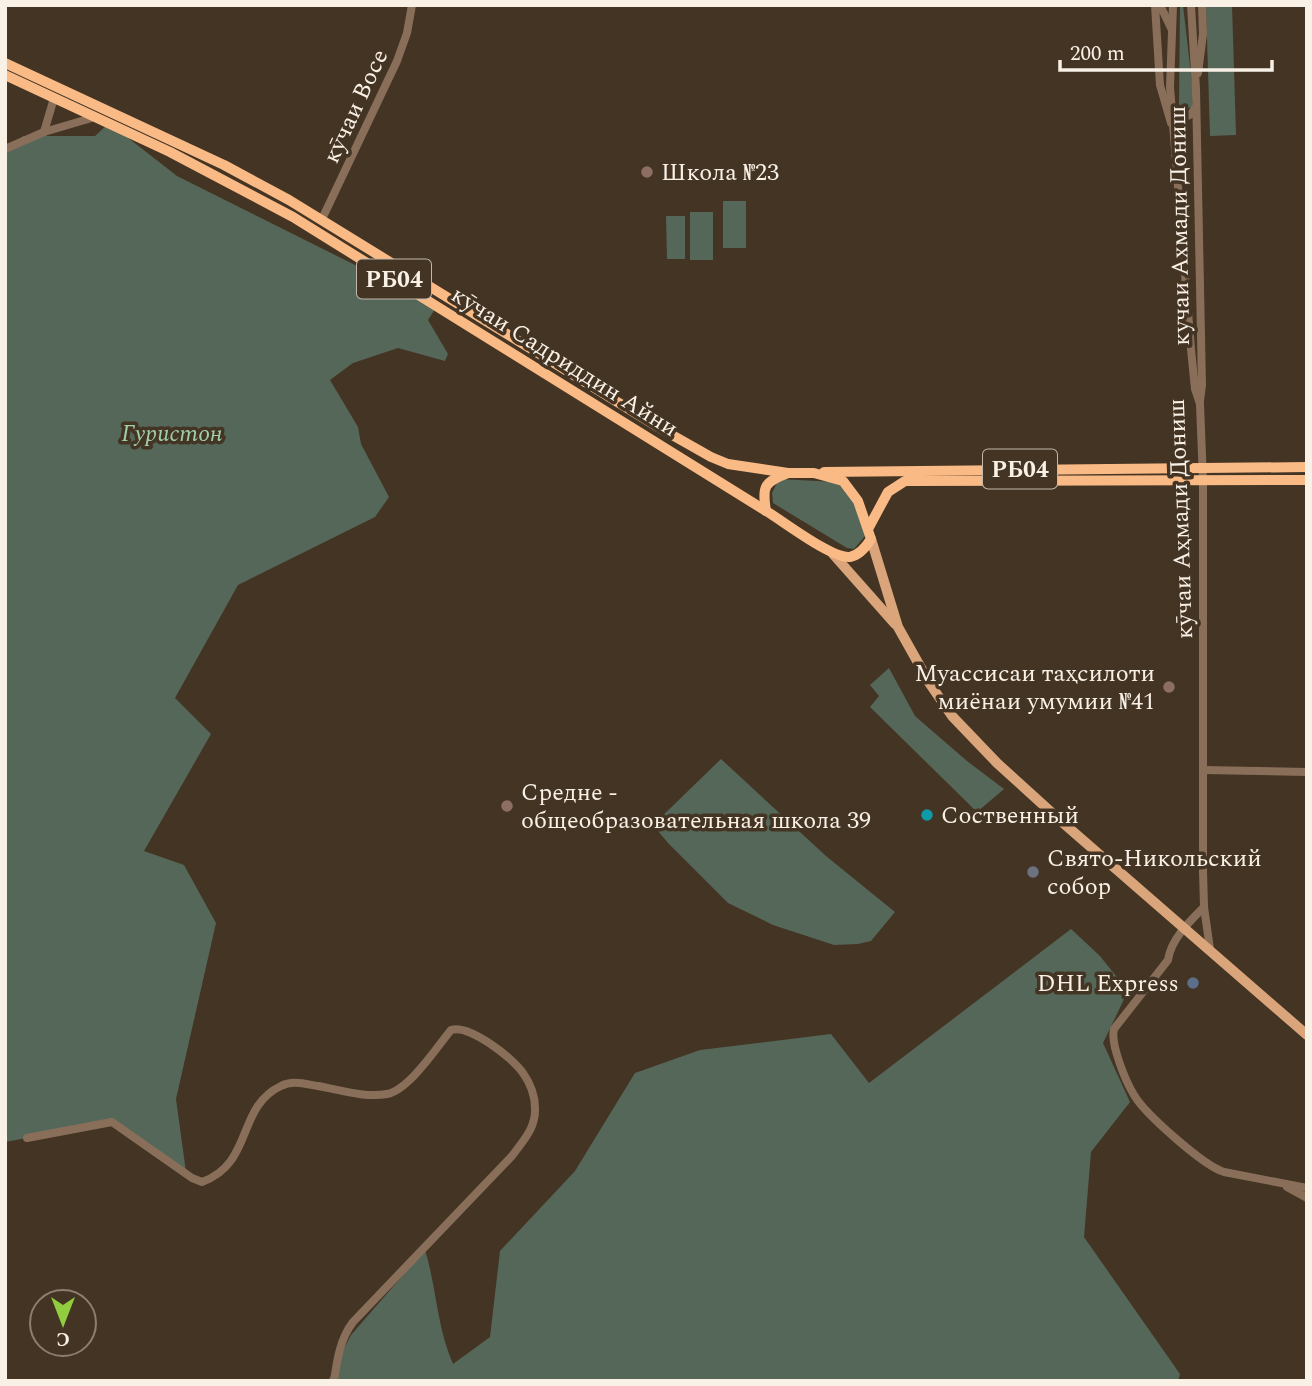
<svg xmlns="http://www.w3.org/2000/svg" width="1312" height="1386" viewBox="0 0 1312 1386" font-family="Spectral,serif">
<style>
.green{fill:#556759}
.lines{fill:none;stroke-linecap:round;stroke-linejoin:round}
.minor{stroke:#896f5a;stroke-width:8}
.major{stroke:#daa57a;stroke-width:10}
.highway{stroke:#faba86;stroke-width:10}
.education-dot{fill:#8d6e63;stroke:#433424;stroke-width:2.5}
.culture-dot{fill:#0f9aa8;stroke:#433424;stroke-width:2.5}
.worship-dot{fill:#6b7280;stroke:#433424;stroke-width:2.5}
.service-dot{fill:#5c6f8a;stroke:#433424;stroke-width:2.5}
.labels{text-anchor:middle;stroke-width:7;stroke-linejoin:round;paint-order:stroke}
.shield{fill:#433424;stroke:#c2b8ac;stroke-width:2}
.shield-label{font-size:23px;font-weight:bold;fill:#f9f0e6}
.street-label{font-size:24px;fill:#f9f0e6;stroke:#433424}
.poi-label{font-size:24px;fill:#f9f0e6;stroke:#433424;text-anchor:start}
.park-label{font-size:24px;font-style:italic;fill:#9fceaa;stroke:#433424}
</style>
<rect width="100%" height="100%" fill="#433424"/>
<g class="green">
<path d="M1180,5H1183L1193,92L1192,107L1186,109L1179,105Z"/>
<path d="M1206,5H1232L1236,135L1210,136Z"/>
<path d="M109,123L177,176L437,306L428,320L448,354L445,361L398,348L353,363L330,380L358,427L361,444L389,497L375,517L238,585L175,698L211,734L144,851L184,865L216,923L176,1099L186,1172L108,1123L5,1142V152L23,136H95Z"/>
<rect x="723" y="201" width="23" height="47"/>
<rect x="690" y="212" width="23" height="48"/>
<path d="M666,216H685V259H667Z"/>
<path d="M779,479L836,482L852,496L865,536L854,549L847,548L773,503L772,493Z"/>
<path d="M889,668L915,716L967,761L1004,789L977,812L870,707L879,696L870,685Z"/>
<path d="M721,759L826,856L895,912L871,941L858,944L834,945L773,925L728,903L668,843L653,825Z"/>
<path d="M1071,929L1100,956L1128,991L1103,1043L1130,1102L1091,1152L1084,1237L1180,1374L1178,1381H328L351,1335L425,1250C437,1289 436,1324 453,1364L490,1337L500,1251L575,1171L635,1073L700,1050L831,1034L869,1083Z"/>
</g>
<g class="lines">
<g class="minor">
<path d="M1155,5L1160,85L1171,123"/>
<path d="M1160,5L1171,28"/>
<path d="M1173,5L1170,87L1191,349L1195,389L1200,404L1203,481V871L1204,907L1210,949"/>
<path d="M1191,5L1196,89L1202,385L1200,401"/>
<path d="M1198,73L1203,34L1202,5"/>
<path d="M1172,109C1178,120 1190,119 1195,108"/>
<path d="M44,132L54,98"/>
<path d="M5,149L44,132L95,117"/>
<path d="M322,219L397,61L407,33L412,5"/>
<path d="M1203,770L1307,772"/>
<path d="M1204,907C1190,921 1171,939 1168,960L1114,1029C1110,1044 1126,1082 1134,1095C1145,1114 1204,1166 1224,1172L1307,1188"/>
<path d="M27,1138L112,1122L192,1178L202,1182C254,1163 236,1107 281,1086C292,1080 305,1084 318,1086C340,1090 365,1098 387,1094C409,1090 437,1047 451,1030C469,1024 513,1058 523,1073C530,1083 535,1096 535,1108C536,1128 523,1141 512,1156L353,1322C340,1339 337,1360 334,1381"/>
<path d="M1287,1187L1307,1198"/>
</g>
<g class="major">
<path d="M871,539L898,627L930,684L952,716L997,763L1062,822L1307,1035"/>
<path d="M833,554L895,624"/>
</g>
<g class="highway">
<path d="M5,63L224,165L289,200L658,427L711,457L728,464L788,473H814L843,481L858,501L871,539C866,547 860,555 850,557C832,559 783,521 766,511C762,486 764,482 788,473"/>
<path d="M5,75L170,152L293,217L766,511"/>
<path d="M824,472L1307,467"/>
<path d="M868,529L888,492L905,481L1307,480"/>
</g>
</g>
<g class="education-dot">
<circle cx="647" cy="172" r="7"/>
<circle cx="1169" cy="687" r="7"/>
<circle cx="507" cy="806" r="7"/>
</g>
<circle class="culture-dot" cx="927" cy="815" r="7"/>
<circle class="worship-dot" cx="1033" cy="872" r="7"/>
<circle class="service-dot" cx="1193" cy="983" r="7"/>
<g class="labels">
<g class="shield">
<rect x="357" y="259.5" width="74" height="39" rx="5"/>
<rect x="983" y="449.5" width="74" height="39" rx="5"/>
</g>
<g class="shield-label">
<text x="394" y="287">РБ04</text>
<text x="1020" y="477">РБ04</text>
</g>
<g class="street-label">
<text transform="translate(355 106) rotate(-65)" y="8">кӯчаи Восе</text>
<text transform="translate(1179 226) rotate(-91)" y="8">кучаи Ахмади Дониш</text>
<text transform="translate(565 361) rotate(32)" y="8">кӯчаи Садриддин Айни</text>
<text transform="translate(1180 519) rotate(-92)" y="8">кӯчаи Аҳмади Дониш</text>
</g>
<g class="poi-label">
<text x="661" y="180">Школа №23</text>
<text x="1155" y="681" text-anchor="end">Муассисаи таҳсилоти<tspan x="1155" dy="28">миёнаи умумии №41</tspan></text>
<text x="521" y="800">Средне -<tspan x="521" dy="28">общеобразовательная школа 39</tspan></text>
<text x="941" y="823">Соственный</text>
<text x="1047" y="866">Свято-Никольский<tspan x="1047" dy="28">собор</tspan></text>
<text x="1179" y="991" text-anchor="end">DHL Express</text>
</g>
<g class="park-label">
<text x="172" y="441">Гуристон</text>
</g>
</g>
<rect width="1312" height="1386" fill="none" stroke="#f9f0e6" stroke-width="14"/>
<g transform="translate(63 1323) rotate(180)"><circle r="33" fill="#433424" stroke="#8c7f72" stroke-width="2"/>
<path d="M0-5L12 26L0 18L-12 26Z" fill="#91cd3f"/>
<text y="-10" font-size="19" font-weight="bold" text-anchor="middle" fill="#f9f0e6">С</text>
</g>
<path d="M1060 60v10h212v-10" fill="none" stroke="#f9f0e6" stroke-width="3.5"/>
<text x="1070" y="60" font-size="21" fill="#f9f0e6" stroke="#433424" stroke-width="5" paint-order="stroke">200 m</text>
</svg>
